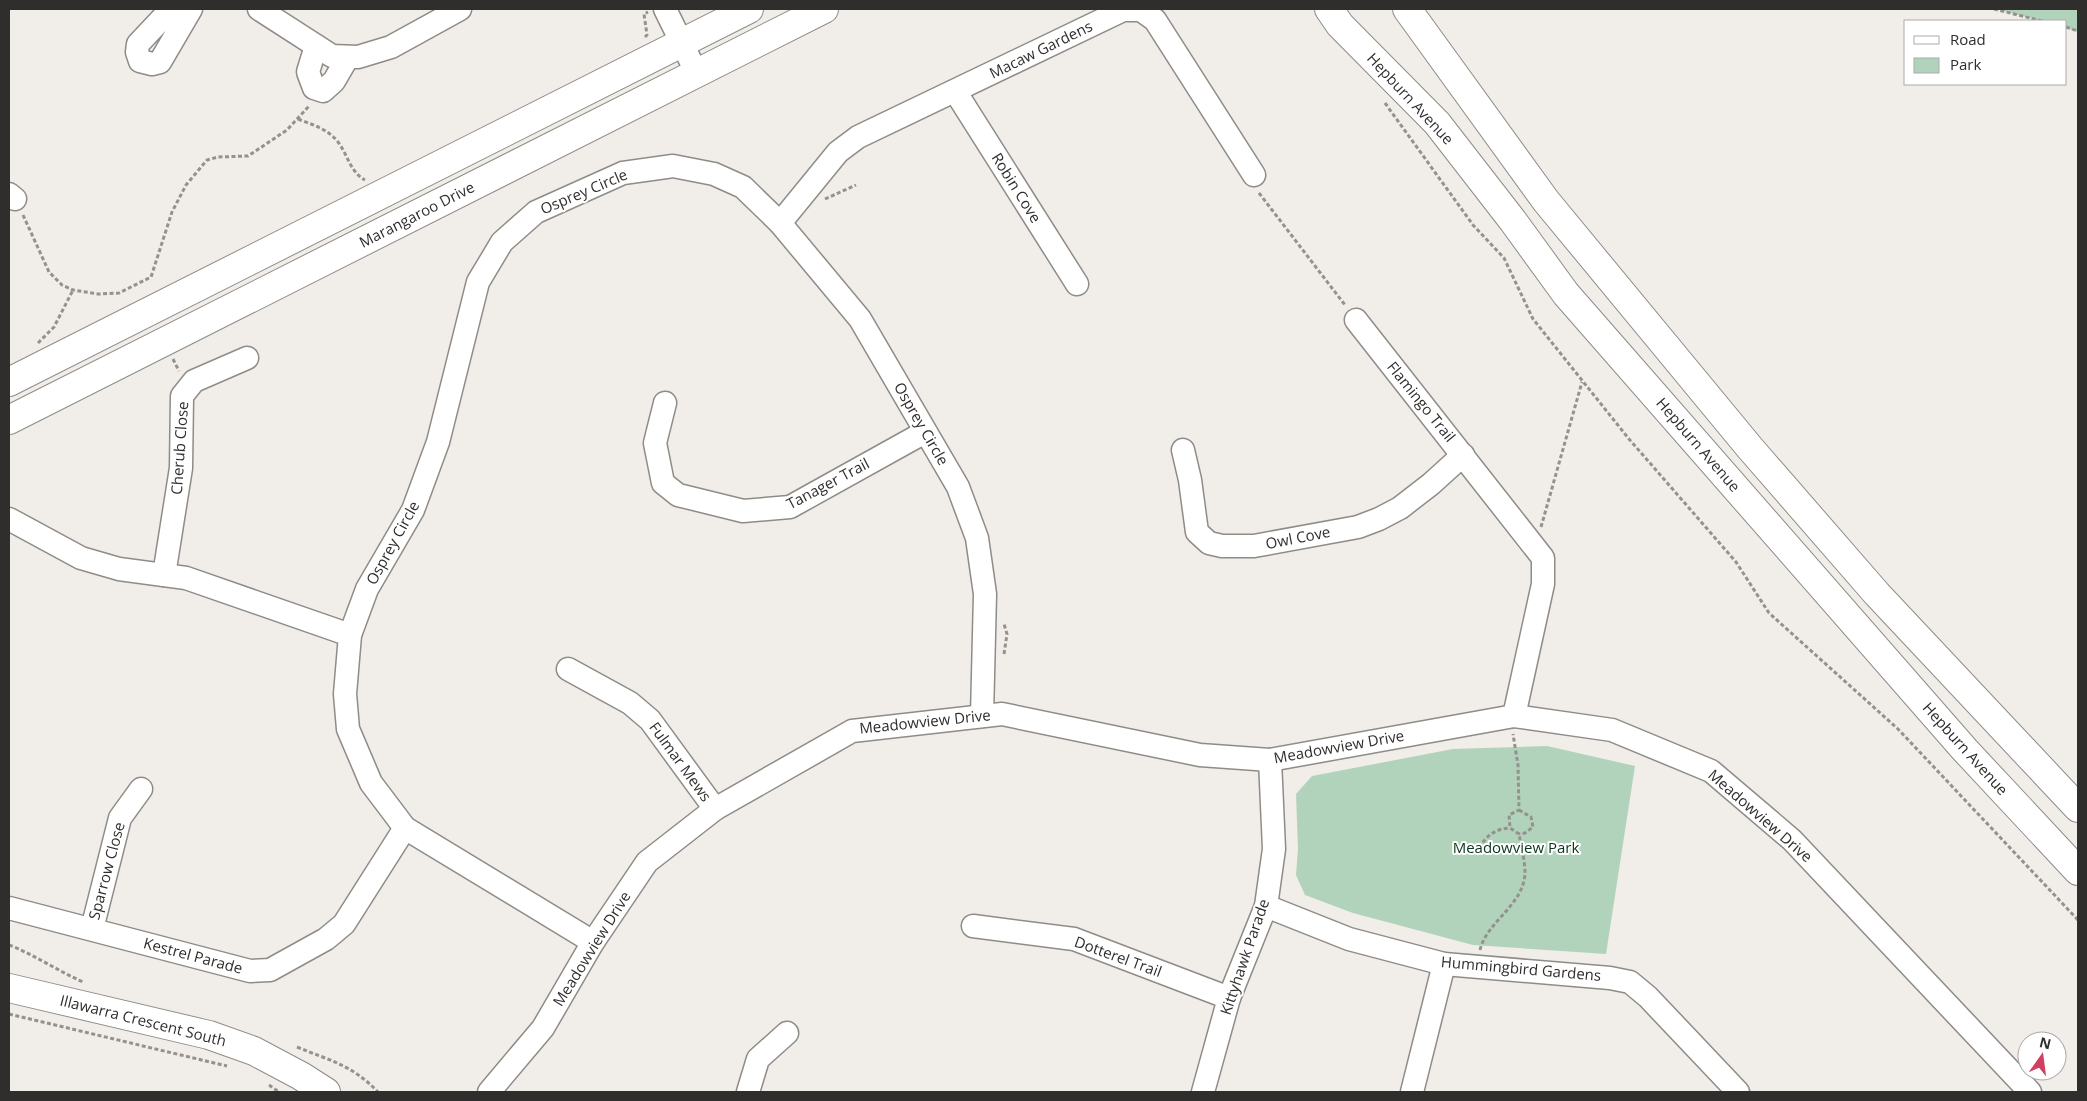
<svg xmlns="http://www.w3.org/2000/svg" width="2087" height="1101" viewBox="0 0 2087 1101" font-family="'Open Sans',sans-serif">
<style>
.green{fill:#b2d3bb}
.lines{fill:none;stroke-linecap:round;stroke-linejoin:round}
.minor-casing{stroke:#8f8c87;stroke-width:25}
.major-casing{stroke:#8f8c87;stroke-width:30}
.path{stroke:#94918e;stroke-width:3;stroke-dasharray:4 2.5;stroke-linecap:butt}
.minor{stroke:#fff;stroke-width:22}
.major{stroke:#fff;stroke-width:28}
.labels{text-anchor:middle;stroke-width:4;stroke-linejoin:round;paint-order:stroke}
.street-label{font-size:15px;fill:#302e2c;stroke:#fff}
.park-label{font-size:15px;fill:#0a351c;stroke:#fff}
</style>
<rect width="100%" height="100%" fill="#f1ede8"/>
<g class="green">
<path d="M1996,9H2078V32L2066,28V21H2041Z"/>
<path d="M1547,746L1635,766L1606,954L1473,945L1353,913L1305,895L1296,875L1298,849L1296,794L1312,776L1453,749Z"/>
</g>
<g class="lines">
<defs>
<g id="minor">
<path d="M171,9L138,44L137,52L140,61L152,64L160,62L191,9"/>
<path d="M259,9L332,56L358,57L391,47L460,9"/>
<path d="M665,9L697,74"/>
<path d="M316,46L308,72L314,88L323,91L334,81L348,57"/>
<path d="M955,91L1077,284"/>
<path d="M9,194L15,199"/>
<path d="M780,223L838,152L858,137L1123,10H1141L1155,20L1254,175"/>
<path d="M1356,320L1543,558V584L1514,716"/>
<path d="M665,403L655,443L663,483L678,495L743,511L790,507L925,432"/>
<path d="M1183,450L1190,480L1197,532L1209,543L1222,546H1254L1358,527L1379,519L1400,508L1431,484L1463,455"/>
<path d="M9,519L81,558L119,569L186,578L350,635"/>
<path d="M164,575L181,468L182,396L194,381L247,358"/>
<path d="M568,669L630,703L650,720L715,809"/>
<path d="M1266,906L1349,939L1444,964L1610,978L1630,982L1648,997L1738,1092"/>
<path d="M9,908L250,971L270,970L326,939L344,924L405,828"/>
<path d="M973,926L1074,939L1229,998"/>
<path d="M92,929L120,818L141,789"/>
<path d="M593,942L405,828L371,783L348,729L345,694L350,635L367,589L413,510L438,442L478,282L502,242L536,212L623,173L673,166L714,174L743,187L780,223L860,319L958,487L977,538L985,594L982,716"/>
<path d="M489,1092L543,1028L593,942L647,862L715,809L852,731L1002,714L1200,755L1270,760L1514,716L1612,730L1711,771L1792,840L2030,1092"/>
<path d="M748,1092L758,1059L787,1033"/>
<path d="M1203,1092L1229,998L1266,906L1274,849L1270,760"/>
<path d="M1412,1092L1444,964"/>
</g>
<g id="major">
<path d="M1329,9L1340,25L1437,123L1513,221L1566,294L1965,750L2078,871"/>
<path d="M1407,9L1546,201L1750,448L1877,594L2078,808"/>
<path d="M9,382L749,9"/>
<path d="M9,420L824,9"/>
<path d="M9,988L209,1035L254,1051L301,1076L326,1092"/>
</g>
</defs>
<use href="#minor" class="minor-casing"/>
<use href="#major" class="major-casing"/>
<g class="path">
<path d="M1994,9L2042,21"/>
<path d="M2066,27L2078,31"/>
<path d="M645,37L647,35L644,14L648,12"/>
<path d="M1385,103L1473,225L1504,258L1533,319L1629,439L1736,562L1769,613L1898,729L2078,920"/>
<path d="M298,119C313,125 328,129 338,142C348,155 350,172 365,180"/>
<path d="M1259,193L1345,305"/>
<path d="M825,199L856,185"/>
<path d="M23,215L49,272L62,285L73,290L98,294L119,293L151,277L172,212L186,185L207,160L218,157L248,156L287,130L309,106"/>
<path d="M38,343L54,327L73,290"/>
<path d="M173,359L179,371"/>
<path d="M1541,527L1582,382"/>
<path d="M1004,654L1007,634L1004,624"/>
<path d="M1519,810L1531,817L1533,827L1525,833L1519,834"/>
<path d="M1479,848C1487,835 1495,829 1510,828"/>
<path d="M9,945C35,955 58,971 83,982"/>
<path d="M1480,950C1487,921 1524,905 1525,873C1525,861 1521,846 1519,834L1510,828L1509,815L1519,810L1518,765L1513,734"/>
<path d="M9,1014L227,1066"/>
<path d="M297,1047C331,1061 352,1065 378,1092"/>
<path d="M269,1085L279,1092"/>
</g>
<use href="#minor" class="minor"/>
<use href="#major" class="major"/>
</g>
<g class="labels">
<g class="street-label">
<text transform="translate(1041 50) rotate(-26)" y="5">Macaw Gardens</text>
<text transform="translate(1410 99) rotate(47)" y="5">Hepburn Avenue</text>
<text transform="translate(1016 188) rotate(58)" y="5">Robin Cove</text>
<text transform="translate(584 192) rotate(-23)" y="5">Osprey Circle</text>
<text transform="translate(417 215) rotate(-27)" y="5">Marangaroo Drive</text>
<text transform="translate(1421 402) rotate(51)" y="5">Flamingo Trail</text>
<text transform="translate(921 424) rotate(60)" y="5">Osprey Circle</text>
<text transform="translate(1698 445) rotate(49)" y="5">Hepburn Avenue</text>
<text transform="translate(180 448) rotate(-86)" y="5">Cherub Close</text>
<text transform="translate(828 484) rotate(-28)" y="5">Tanager Trail</text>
<text transform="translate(1298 538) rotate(-11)" y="5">Owl Cove</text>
<text transform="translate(393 543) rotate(-61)" y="5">Osprey Circle</text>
<text transform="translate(925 722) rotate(-6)" y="5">Meadowview Drive</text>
<text transform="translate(1339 747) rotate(-10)" y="5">Meadowview Drive</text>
<text transform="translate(1965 749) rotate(48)" y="5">Hepburn Avenue</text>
<text transform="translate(680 762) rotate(54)" y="5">Fulmar Mews</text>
<text transform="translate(1760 816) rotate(41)" y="5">Meadowview Drive</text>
<text transform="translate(107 871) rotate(-75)" y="5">Sparrow Close</text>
<text transform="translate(592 949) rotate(-58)" y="5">Meadowview Drive</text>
<text transform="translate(193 956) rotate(15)" y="5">Kestrel Parade</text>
<text transform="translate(1118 957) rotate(20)" y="5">Dotterel Trail</text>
<text transform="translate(1245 957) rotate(-71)" y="5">Kittyhawk Parade</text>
<text transform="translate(1521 969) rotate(5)" y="5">Hummingbird Gardens</text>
<text transform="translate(143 1021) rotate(14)" y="5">Illawarra Crescent South</text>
</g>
<g class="park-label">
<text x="1516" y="853">Meadowview Park</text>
</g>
</g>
<rect width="2087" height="1101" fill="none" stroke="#302e2c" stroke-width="20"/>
<rect x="1904" y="20" width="162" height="65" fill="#ffffff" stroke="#acabab"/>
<rect x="1914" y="36" width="25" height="8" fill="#ffffff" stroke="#acabab"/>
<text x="1950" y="45" font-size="15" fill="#302e2c">Road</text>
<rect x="1914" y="58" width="25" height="15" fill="#b2d3bb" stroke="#acabab"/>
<text x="1950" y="70" font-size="15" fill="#302e2c">Park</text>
<g transform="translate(2042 1056) rotate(14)"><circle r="24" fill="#ffffff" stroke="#acabab"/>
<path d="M0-4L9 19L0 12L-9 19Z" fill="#d04060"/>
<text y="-8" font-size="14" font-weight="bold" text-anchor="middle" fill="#302e2c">N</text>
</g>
</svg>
